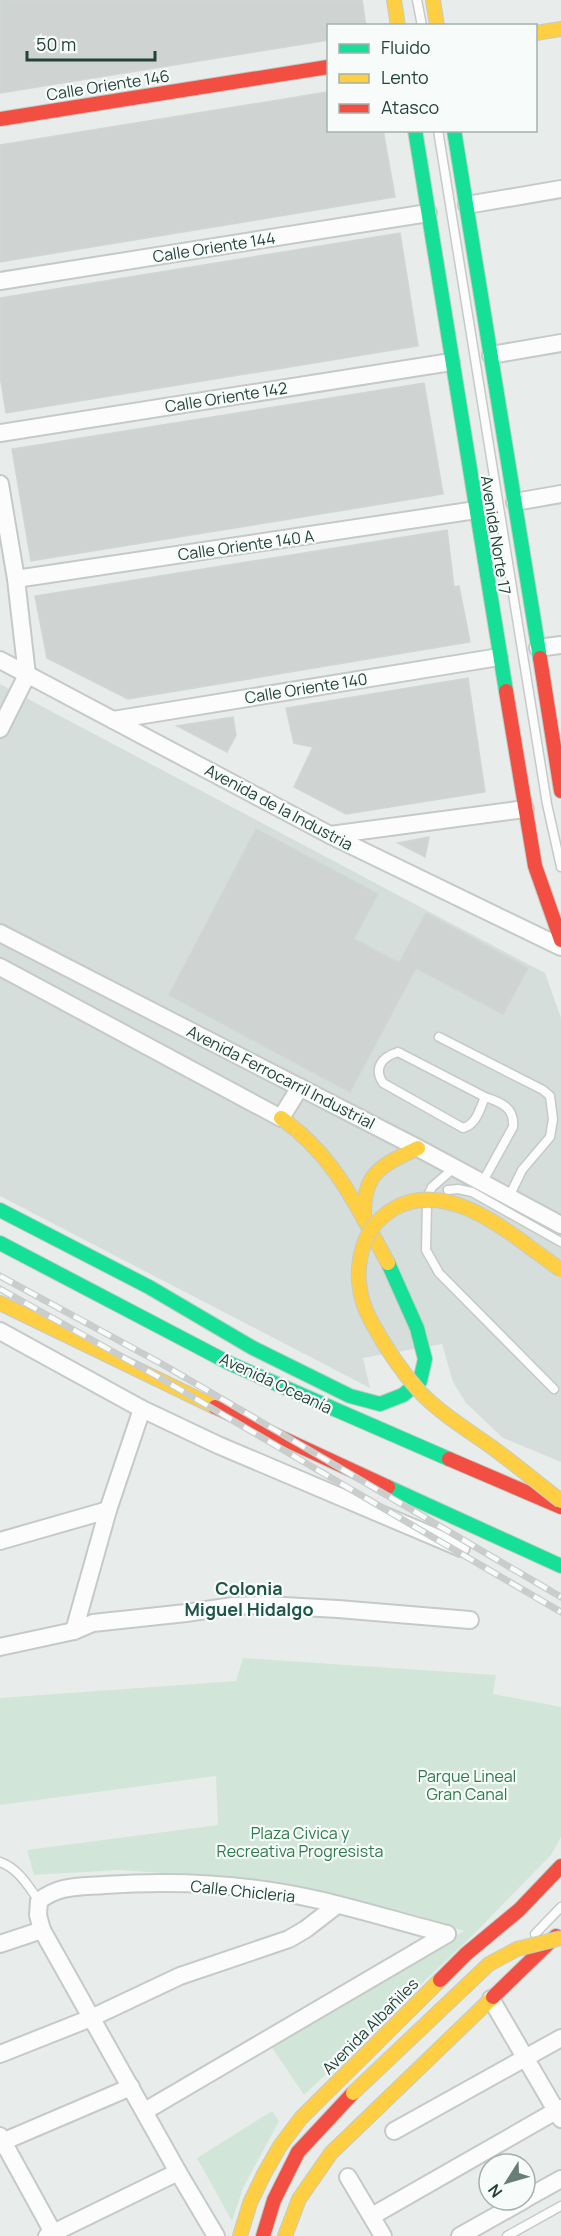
<svg xmlns="http://www.w3.org/2000/svg" width="561" height="2236" viewBox="0 0 561 2236" font-family="Manrope,sans-serif">
<style>
.built{fill:#d6dedb}
.green{fill:#d1e6d8}
.building{fill:#cfd4d2;stroke:#d1d6d4;stroke-width:1.5}
.lines{fill:none;stroke-linecap:round;stroke-linejoin:round}
.lane-casing{stroke:#c5cac8;stroke-width:11}
.street-casing{stroke:#c5cac8;stroke-width:20}
.fast-casing{stroke:#c3cbc8;stroke-width:16}
.slow-casing{stroke:#c3cbc8;stroke-width:16}
.jam-casing{stroke:#c3cbc8;stroke-width:16}
.lane{stroke:#fcfcfc;stroke-width:8}
.street{stroke:#fcfcfc;stroke-width:16}
.fast{stroke:#16e098;stroke-width:14}
.slow{stroke:#ffcf43;stroke-width:14}
.jam{stroke:#f24e42;stroke-width:14}
.rail-casing{stroke:#c9cdcc;stroke-width:7}
.rail{stroke:#f7fbf9;stroke-width:4.5;stroke-dasharray:14;stroke-linecap:butt}
.slow-bridge-casing{stroke:#c3ccc9;stroke-width:16;stroke-linecap:butt}
.slow-bridge{stroke:#ffcf43;stroke-width:14}
.labels{text-anchor:middle;stroke-width:4.5;stroke-linejoin:round;paint-order:stroke}
.street-label{font-size:16px;fill:#24423a;stroke:#f7fbf9}
.park-label{font-size:16px;fill:#2d7a4b;stroke:#f7fbf9}
.neighbourhood-label{font-size:18px;font-weight:bold;fill:#1f5548;stroke:#f7fbf9}
</style>
<rect width="100%" height="100%" fill="#e8edeb"/>
<path class="built" d="M0,684L545,973L561,1018V1462L503,1438L466,1403L453,1382L442,1344L363,1358L370,1388L0,1196Z"/>
<g class="green">
<path d="M243,1658L496,1675L493,1694L561,1707V1837L551,1855L474,1934L304,2095L271,2046L464,1931L415,1915L289,1885L207,1876L119,1870L34,1875L27,1850L218,1825L216,1776L0,1805V1698L236,1681Z"/>
<path d="M272,2111L279,2121L243,2188L232,2221L197,2158Z"/>
</g>
<g class="building">
<path d="M0,0H362L366,26H328V40L0,93Z"/>
<path d="M328,92V130H383L395,197L0,262V145Z"/>
<path d="M400,233L418,346L6,413L0,375V298Z"/>
<path d="M424,383L443,494L31,561L12,449Z"/>
<path d="M447,530L454,587L459,586L470,642L128,699L47,658L35,596Z"/>
<path d="M468,678L485,792L346,814L294,787L313,747L294,743L286,708Z"/>
<path d="M233,717L236,735L227,752L177,726Z"/>
<path d="M256,829L378,894L354,939L399,963L426,913L528,968L503,1014L416,968L350,1092L169,995Z"/>
<path d="M429,837L425,857L398,843Z"/>
</g>
<g class="lines">
<defs>
<g id="lane">
<path d="M417,0L422,26"/>
<path d="M438,130L547,804L561,867"/>
<path d="M439,1037L543,1090L550,1096L553,1119L550,1137L522,1170L509,1197"/>
<path d="M482,1183L513,1127C515,1108 501,1102 485,1097L398,1052C382,1057 373,1068 383,1083L463,1128C476,1125 480,1109 485,1097"/>
<path d="M448,1190L458,1189L472,1192L561,1242"/>
<path d="M429,1193L432,1187L454,1168"/>
<path d="M427,1205L426,1250L439,1273L554,1389"/>
<path d="M0,1862C19,1869 28,1886 39,1901"/>
<path d="M535,1934L561,1907"/>
<path d="M507,2236L561,2206"/>
</g>
<g id="street">
<path d="M467,205L561,189"/>
<path d="M0,281L428,213"/>
<path d="M491,355L561,343"/>
<path d="M0,433L451,362"/>
<path d="M0,484L16,579L27,675L0,729"/>
<path d="M515,502L561,494"/>
<path d="M16,579L476,510"/>
<path d="M538,648L561,645"/>
<path d="M0,660L330,835L561,947"/>
<path d="M113,720L499,657"/>
<path d="M330,835L525,809"/>
<path d="M0,933L418,1148L561,1225"/>
<path d="M0,967L281,1118L300,1087"/>
<path d="M0,1331L142,1409L218,1445L461,1548"/>
<path d="M0,1541L108,1510"/>
<path d="M74,1631L108,1510L142,1409"/>
<path d="M0,1647L74,1631L93,1623L186,1613L233,1606L266,1605L338,1609L470,1620"/>
<path d="M0,1944L42,1930"/>
<path d="M491,1999L561,2119"/>
<path d="M0,2054L91,2018L180,1976L289,1939L306,1929L337,1905"/>
<path d="M145,2111L447,1934"/>
<path d="M394,2131L561,2038"/>
<path d="M0,2136L55,2236"/>
<path d="M0,2143L131,2087"/>
<path d="M348,2177L383,2236"/>
<path d="M525,2199L561,2179"/>
<path d="M372,2216L561,2108"/>
<path d="M47,2236L178,2172"/>
<path d="M216,2236L178,2172L42,1930L38,1915L39,1901C59,1885 79,1887 104,1885C175,1880 250,1884 319,1900C362,1910 404,1923 447,1934"/>
<path d="M460,2236L524,2200"/>
</g>
<g id="fast">
<path d="M415,130L506,691"/>
<path d="M454,130L540,658"/>
<path d="M0,1210L149,1287L253,1348L350,1396L380,1404L403,1395L420,1381L425,1359L417,1328L388,1263"/>
<path d="M0,1243L231,1364L449,1459"/>
<path d="M388,1487L561,1566"/>
</g>
<g id="slow">
<path d="M394,0L398,26"/>
<path d="M433,0L437,26"/>
<path d="M536,33L561,29"/>
<path d="M281,1118C335,1156 357,1207 388,1263"/>
<path d="M364,1220C363,1173 378,1167 418,1148"/>
<path d="M0,1303L215,1407"/>
<path d="M240,2236L250,2203L264,2174L280,2146L301,2118L440,1980"/>
<path d="M285,2236L299,2199L331,2153L493,1997"/>
</g>
<g id="jam">
<path d="M0,119L328,67"/>
<path d="M540,658L561,791"/>
<path d="M506,691L535,866L561,940"/>
<path d="M215,1407L388,1487"/>
<path d="M449,1459L561,1507"/>
<path d="M440,1980L466,1954L519,1910L561,1866"/>
<path d="M493,1997L556,1936"/>
<path d="M263,2236L274,2200L298,2152L353,2093"/>
</g>
</defs>
<use href="#lane" class="lane-casing"/>
<use href="#street" class="street-casing"/>
<use href="#fast" class="fast-casing"/>
<use href="#slow" class="slow-casing"/>
<use href="#jam" class="jam-casing"/>
<use href="#lane" class="lane"/>
<use href="#street" class="street"/>
<use href="#fast" class="fast"/>
<use href="#slow" class="slow"/>
<use href="#jam" class="jam"/>
<defs>
<g id="rail">
<path d="M0,1276L162,1364L561,1597"/>
<path d="M0,1289L155,1375L561,1612"/>
</g>
</defs>
<use href="#rail" class="rail-casing"/>
<use href="#rail" class="rail"/>
<defs>
<g id="slow-bridge">
<path d="M561,1270C516,1239 452,1177 395,1208C381,1216 371,1226 365,1241C355,1267 357,1296 371,1321C384,1345 401,1371 420,1392C441,1414 468,1430 493,1448C516,1465 538,1483 561,1501"/>
<path d="M353,2093L489,1964L517,1949L561,1938"/>
</g>
</defs>
<use href="#slow-bridge" class="slow-bridge-casing"/>
<use href="#slow-bridge" class="slow-bridge"/>
</g>
<g class="labels">
<g class="street-label">
<text transform="translate(108 85) rotate(-9)" y="6">Calle Oriente 146</text>
<text transform="translate(214 247) rotate(-9)" y="6">Calle Oriente 144</text>
<text transform="translate(226 397) rotate(-9)" y="6">Calle Oriente 142</text>
<text transform="translate(496 535) rotate(81)" y="6">Avenida Norte 17</text>
<text transform="translate(246 545) rotate(-8)" y="6">Calle Oriente 140 A</text>
<text transform="translate(306 688) rotate(-9)" y="6">Calle Oriente 140</text>
<text transform="translate(279 807) rotate(28)" y="6">Avenida de la Industria</text>
<text transform="translate(281 1077) rotate(27)" y="6">Avenida Ferrocarril Industrial</text>
<text transform="translate(276 1383) rotate(25)" y="6">Avenida Oceanía</text>
<text transform="translate(243 1891) rotate(6)" y="6">Calle Chicleria</text>
<text transform="translate(370 2026) rotate(-45)" y="6">Avenida Albañiles</text>
</g>
<g class="park-label">
<text x="467" y="1782">Parque Lineal<tspan x="467" dy="18">Gran Canal</tspan></text>
<text x="300" y="1839">Plaza Civica y<tspan x="300" dy="18">Recreativa Progresista</tspan></text>
</g>
<g class="neighbourhood-label">
<text x="249" y="1595">Colonia<tspan x="249" dy="21">Miguel Hidalgo</tspan></text>
</g>
</g>
<rect x="327" y="24" width="210" height="108" fill="#f7fbf9" stroke="#a3b1ad" stroke-width="1.5"/>
<rect x="339" y="44" width="30" height="9" fill="#16e098" stroke="#a3b1ad" stroke-width="1.5"/>
<text x="381" y="54" font-size="18" fill="#24423a">Fluido</text>
<rect x="339" y="74" width="30" height="9" fill="#ffcf43" stroke="#a3b1ad" stroke-width="1.5"/>
<text x="381" y="84" font-size="18" fill="#24423a">Lento</text>
<rect x="339" y="104" width="30" height="9" fill="#f24e42" stroke="#a3b1ad" stroke-width="1.5"/>
<text x="381" y="114" font-size="18" fill="#24423a">Atasco</text>
<g transform="translate(507 2182) rotate(233)"><circle r="28" fill="#f7fbf9" stroke="#a3b1ad" stroke-width="1.5"/>
<path d="M0-4.5L10 22L0 15L-10 22Z" fill="#697e78"/>
<text y="-9" font-size="16" font-weight="bold" text-anchor="middle" fill="#24423a">N</text>
</g>
<path d="M27 51v9h128v-9" fill="none" stroke="#24423a" stroke-width="3"/>
<text x="36" y="51" font-size="18" fill="#24423a" stroke="#f7fbf9" stroke-width="4.5" paint-order="stroke">50 m</text>
</svg>
